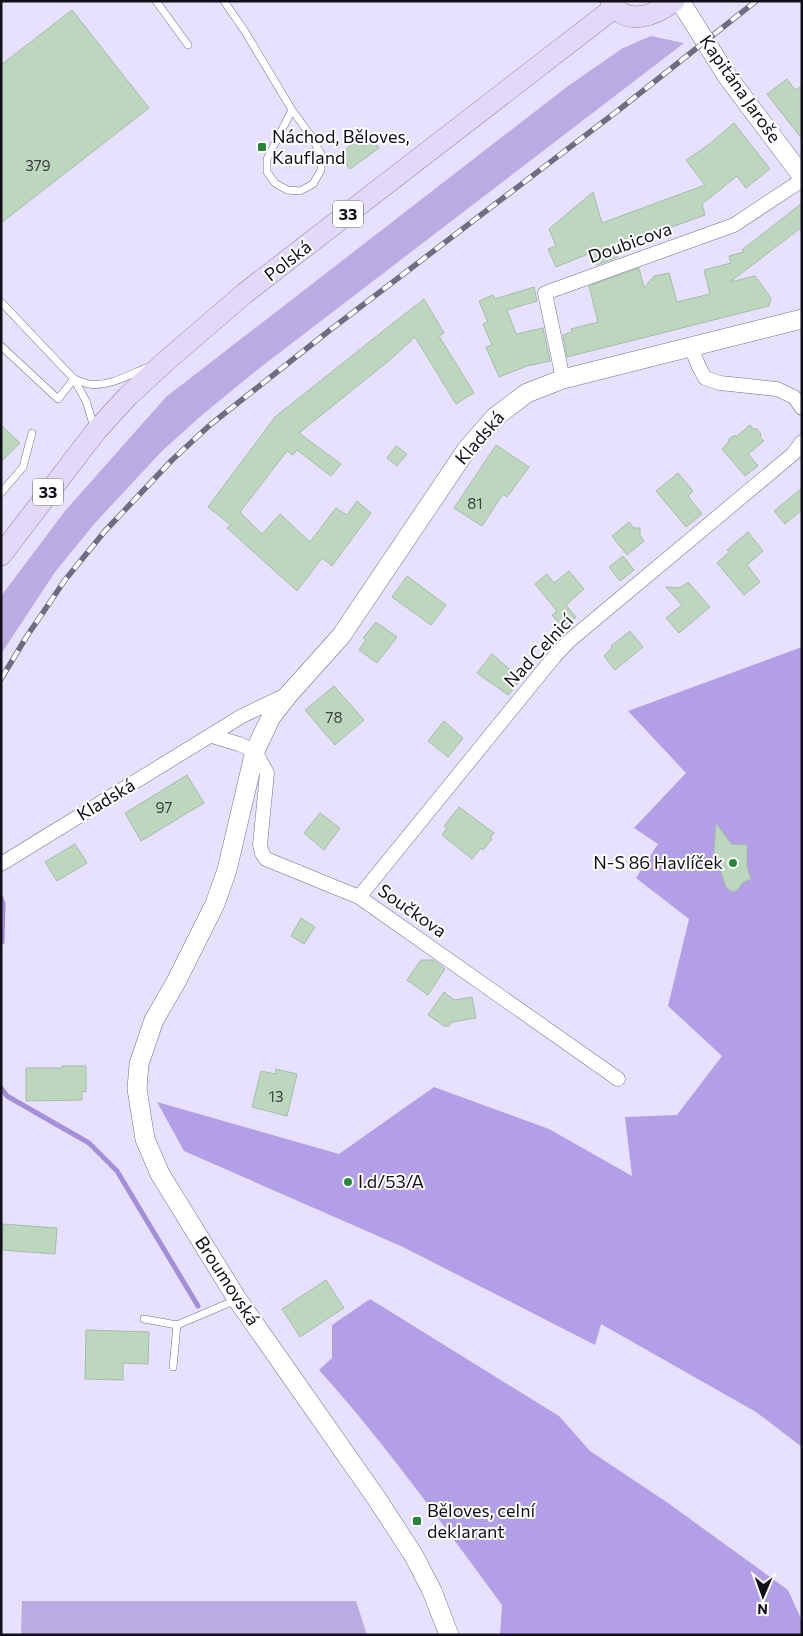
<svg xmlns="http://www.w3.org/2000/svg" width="803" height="1636" viewBox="0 0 803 1636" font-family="Commissioner,sans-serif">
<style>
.green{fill:#baabe3}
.forest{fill:#b39ee8}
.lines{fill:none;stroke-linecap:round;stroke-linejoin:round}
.stream{stroke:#a48fd8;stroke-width:5}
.building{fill:#bdd7bf;stroke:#a4bda5}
.lane-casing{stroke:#756e89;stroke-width:8}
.street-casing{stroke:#756e89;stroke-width:15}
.secondary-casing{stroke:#756e89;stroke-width:20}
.primary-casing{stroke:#8c82a6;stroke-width:22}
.lane{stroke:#fff;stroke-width:7}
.street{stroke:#fff;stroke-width:14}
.secondary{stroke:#fff;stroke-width:19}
.primary{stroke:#e1d9f7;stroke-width:21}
.rail-casing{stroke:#716c7f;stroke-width:5.5}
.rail{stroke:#fff;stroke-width:4;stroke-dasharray:11;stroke-linecap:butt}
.poi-dot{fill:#278739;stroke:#fff;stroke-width:2}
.labels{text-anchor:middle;stroke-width:4;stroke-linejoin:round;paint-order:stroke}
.number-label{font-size:15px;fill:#3d4142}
.shield{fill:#fff;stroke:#59575e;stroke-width:1}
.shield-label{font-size:16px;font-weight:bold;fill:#120f19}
.street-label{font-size:18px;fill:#120f19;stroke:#fff}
.poi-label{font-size:18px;fill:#120f19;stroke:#fff;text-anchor:start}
</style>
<rect width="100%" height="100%" fill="#e8e0ff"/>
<g class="green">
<path d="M651,36L684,43L257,370L202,415L162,451L95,523L55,572L1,654V596L65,511L166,397L568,86L623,48Z"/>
<path d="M22,1601H356L367,1635H21Z"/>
</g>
<g class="forest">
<path d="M802,647V1447L756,1412L601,1324L595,1345L403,1247L184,1151L157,1102L339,1154L434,1087L549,1129L632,1176L625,1117L677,1115L722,1056L668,1006L689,919L636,878L658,844L634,828L686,773L628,711Z"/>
<path d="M370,1299L559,1416L590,1451L668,1503L788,1590L802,1621V1635H500L502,1605C443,1525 385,1443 319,1370L332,1358V1325Z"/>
</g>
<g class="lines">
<g class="stream">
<path d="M1,898L3,904L2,942"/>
<path d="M1,1088L7,1096L89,1143L117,1171L198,1306"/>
</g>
</g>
<g class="building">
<path d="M72,10L149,108L1,223V65Z"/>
<path d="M787,79L795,90L802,86V139L767,94Z"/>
<path d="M734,123L770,169L746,188L737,176L702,204L705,215L616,247L618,257L597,265L593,252L556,267L548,249L556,246L549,229L593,192L602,223L705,185L686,160L707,146Z"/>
<path d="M368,133L379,148L350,169L339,154Z"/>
<path d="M802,203V227L730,282L755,276L771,298L769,306L567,357L563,335L572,332L571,329L598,322L589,286L639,268L644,288L654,276L669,273L677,302L710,294L704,270L731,263L729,256L744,252L742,250Z"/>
<path d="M534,287L537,301L507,310L516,334L543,328L550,361L527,366L499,377L486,347L492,345L483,324L488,322L479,301L493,295L495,299Z"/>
<path d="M424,299L444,333L439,336L474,393L456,404L415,337L391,359L299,433L341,464L331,476L297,450L293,455L287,451L240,512L262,534L280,514L310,542L336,508L347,515L357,501L371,513L332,566L322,558L297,591L227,528L231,525L208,507L275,417L397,320Z"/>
<path d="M1,425L20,443L1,462Z"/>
<path d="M750,425L753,429H757L761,434L760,437L764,441L748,454L758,466L745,476L722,449L728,443L729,439L733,436H737Z"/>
<path d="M496,445L529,467L507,497L503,494L482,526L454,508Z"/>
<path d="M396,446L407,454L397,466L387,458Z"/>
<path d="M678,473L693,491L688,496L702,514L686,527L656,491Z"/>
<path d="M802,488V510L785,524L774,511Z"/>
<path d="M629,522L634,528H640V535L644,541L627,555L612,536Z"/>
<path d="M748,532L763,551L747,565L760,582L744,595L717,563L729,552L727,550Z"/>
<path d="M623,556L634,570L620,581L609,567Z"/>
<path d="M569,571L584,589L566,605L576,617L563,628L552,615L557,611L535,584L547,574L554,583Z"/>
<path d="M407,576L446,605L431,625L392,597Z"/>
<path d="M688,582L710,607L679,633L666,618L682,605L666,587L680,588Z"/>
<path d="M376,622L397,637L377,663L359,650L366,640L363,638Z"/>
<path d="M630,631L643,647L615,670L604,656L612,648L611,646Z"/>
<path d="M492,654L521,679L508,695L477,673Z"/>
<path d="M334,686L364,720L335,745L305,710Z"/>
<path d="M444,721L463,738L448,757L428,741Z"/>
<path d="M187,775L204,803L141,841L125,813Z"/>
<path d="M459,807L494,833L490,838L492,839L483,850L481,848L472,859L442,835L447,828L444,826Z"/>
<path d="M320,813L340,828L324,850L304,833Z"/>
<path d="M716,823L731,844L747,845V867L751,879L742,883L740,887L736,891H731L726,887L714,852Z"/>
<path d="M75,844L87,863L57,881L45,862Z"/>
<path d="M301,918L315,927L304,944L291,936Z"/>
<path d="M421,960H433L445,969L428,995L407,980Z"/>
<path d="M444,992L454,1000L472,997L476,1018L452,1022L449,1026H444L428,1015Z"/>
<path d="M62,1066H86V1092L82,1091V1100L26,1101V1068H62Z"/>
<path d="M276,1069L297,1074L287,1116L252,1107L261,1071L275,1074Z"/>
<path d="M3,1224L57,1228L55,1254L2,1250Z"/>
<path d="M326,1280L344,1308L300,1337L282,1309Z"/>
<path d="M86,1330L149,1332L148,1364L123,1363V1380L85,1379Z"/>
</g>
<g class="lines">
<defs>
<g id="lane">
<path d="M156,1L188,45"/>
<path d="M224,1L244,30L292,110L311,136L321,154V170L313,184L300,191L287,190L275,183L267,172V159L292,110"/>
<path d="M1,302L74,379C79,381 84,383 89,384C108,387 129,375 146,368"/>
<path d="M1,346L58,399L74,379"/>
<path d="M74,379L86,401L94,427"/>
<path d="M1,493L23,467L32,433"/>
<path d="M144,1319L177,1325L236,1300"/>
<path d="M173,1367L177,1325"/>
</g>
<g id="street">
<path d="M691,347L699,367L705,378L720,383L777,389L794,397L802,408"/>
<path d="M563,379L545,293L734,225L802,180"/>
<path d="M212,736L239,744L255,751L267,773L260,845L262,853L266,859L359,897L618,1079"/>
<path d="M1,864L242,716L286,695"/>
<path d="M359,897L554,657L569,641L793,454L802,442"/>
</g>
<g id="secondary">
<path d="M680,1L727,76L802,176"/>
<path d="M449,1635L432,1591L414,1556L377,1499L237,1299L160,1174L145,1139L137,1089L139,1064L154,1020L176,982L215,904L227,870L255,751L271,717L289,694L341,636L467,449L495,417L527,393L563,379L802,319"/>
</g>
<g id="primary">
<path d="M611,1C624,28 656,15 674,1"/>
<path d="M1,555L96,431L127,397L166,361L245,293L614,8"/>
</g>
</defs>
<use href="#lane" class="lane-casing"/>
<use href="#street" class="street-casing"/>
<use href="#secondary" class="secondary-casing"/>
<use href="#primary" class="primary-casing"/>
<use href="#lane" class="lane"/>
<use href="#street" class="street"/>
<use href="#secondary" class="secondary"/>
<use href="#primary" class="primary"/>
<defs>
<path id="rail" d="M1,679L27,636L65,580L105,531L172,460L210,425L330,330L620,109L756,1"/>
</defs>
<use href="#rail" class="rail-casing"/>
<use href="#rail" class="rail"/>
</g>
<g class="poi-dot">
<rect x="257" y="142" width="10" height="10" rx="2.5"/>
<circle cx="733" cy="863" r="5"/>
<circle cx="348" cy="1182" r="5"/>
<rect x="412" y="1516" width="10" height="10" rx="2.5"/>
</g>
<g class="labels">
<g class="number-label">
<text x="38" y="171">379</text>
<text x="475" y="509">81</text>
<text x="334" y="723">78</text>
<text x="164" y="813">97</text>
<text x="276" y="1102">13</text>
</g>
<g class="shield">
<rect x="333" y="200.5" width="30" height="27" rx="4"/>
<rect x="33" y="478.5" width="30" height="27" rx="4"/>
</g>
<g class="shield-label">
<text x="348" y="220">33</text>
<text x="48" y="498">33</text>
</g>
<g class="street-label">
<text transform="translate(740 89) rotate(55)" y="6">Kapitána Jaroše</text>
<text transform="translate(630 243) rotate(-20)" y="6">Doubicova</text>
<text transform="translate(288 261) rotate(-38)" y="6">Polská</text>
<text transform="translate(480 438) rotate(-49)" y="6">Kladská</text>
<text transform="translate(539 651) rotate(-47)" y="6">Nad Celnicí</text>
<text transform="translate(106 800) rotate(-31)" y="6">Kladská</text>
<text transform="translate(412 911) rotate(35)" y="6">Součkova</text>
<text transform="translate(227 1281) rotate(57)" y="6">Broumovská</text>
</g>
<g class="poi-label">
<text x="272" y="143">Náchod, Běloves,<tspan x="272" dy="21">Kaufland</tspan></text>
<text x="723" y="869" text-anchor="end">N-S 86 Havlíček</text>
<text x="358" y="1188">I.d/53/A</text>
<text x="427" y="1517">Běloves, celní<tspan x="427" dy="21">deklarant</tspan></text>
</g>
</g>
<rect width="803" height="1636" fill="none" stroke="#120f19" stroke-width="5"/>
<g transform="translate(763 1596) rotate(182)" stroke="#ffffff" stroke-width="4" paint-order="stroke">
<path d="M0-4L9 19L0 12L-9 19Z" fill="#120f19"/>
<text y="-8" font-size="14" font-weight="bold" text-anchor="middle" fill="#120f19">N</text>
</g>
</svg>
